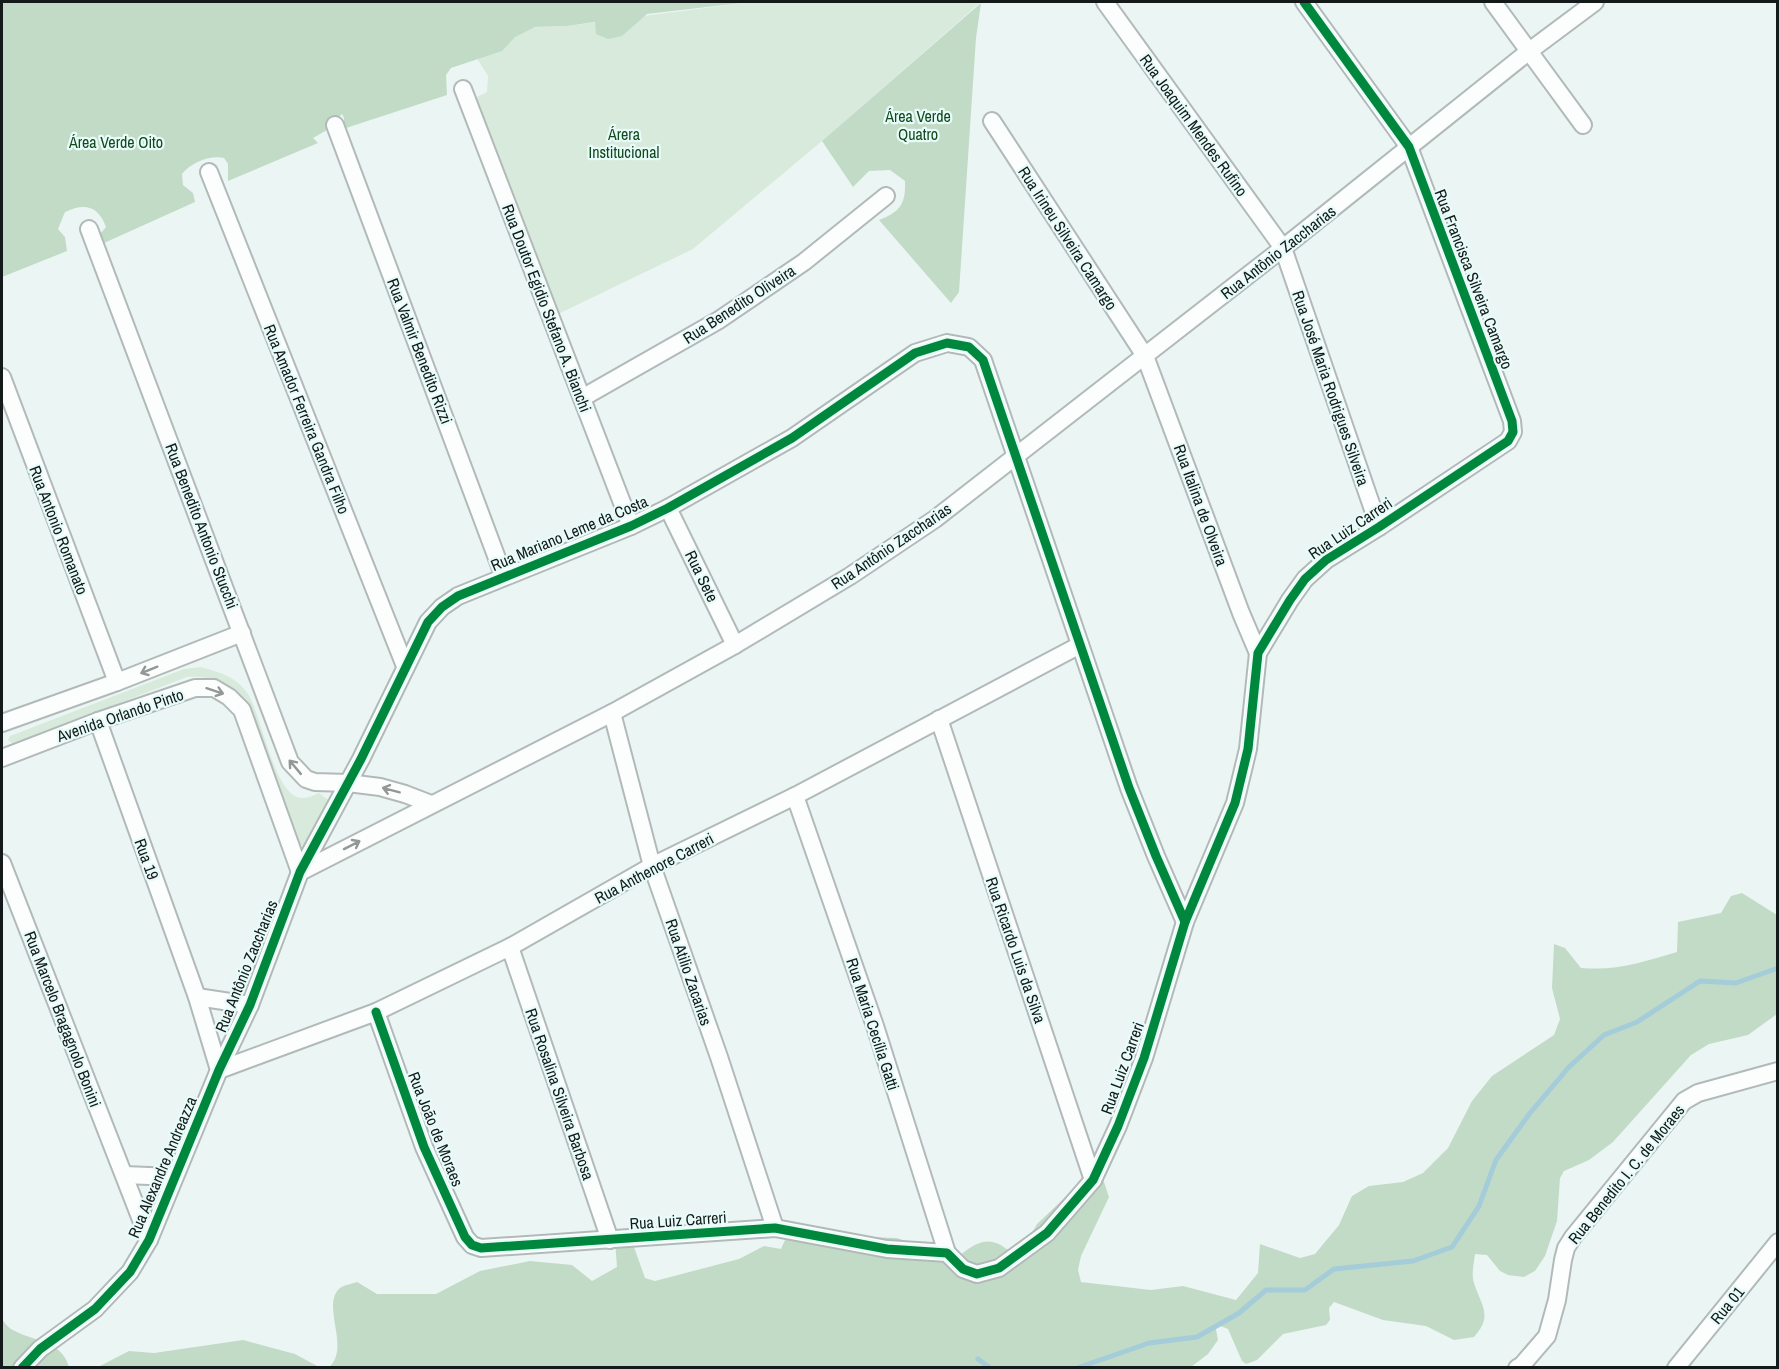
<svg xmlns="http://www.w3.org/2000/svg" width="1779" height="1369" viewBox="0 0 1779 1369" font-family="'Archivo Narrow',sans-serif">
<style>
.green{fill:#d7eadb}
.forest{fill:#c2dbc7}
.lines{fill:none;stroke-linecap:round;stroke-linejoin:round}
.stream{stroke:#a4ccd9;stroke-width:5}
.street-casing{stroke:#b2bab9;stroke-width:20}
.street{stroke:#fcfefd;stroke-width:16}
.cycleway-casing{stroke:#e7fbf8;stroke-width:13}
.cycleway{stroke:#00873e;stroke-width:9}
.oneway{stroke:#939796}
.labels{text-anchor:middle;stroke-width:4.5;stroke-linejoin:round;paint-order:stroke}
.park-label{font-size:16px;fill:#11481c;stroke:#e7fbf8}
.street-label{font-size:16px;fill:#131a19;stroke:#e7fbf8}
</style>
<rect width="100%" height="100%" fill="#ebf6f4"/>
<g class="green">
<path d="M750,2H981L822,141L693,249L556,315L473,99L487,92L488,76L478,60L469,30L568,26Z"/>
<path d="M201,667C219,672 237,677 248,694C262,717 273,788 297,797C305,800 312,796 319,793L331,802L309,851L301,845L295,837L238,695C223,681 208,675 187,677L13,744L8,740L10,736L184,669Z"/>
</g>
<g class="forest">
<path d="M2,2H750L647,14L622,36L608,39L596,34L595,22L567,26L535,27L515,37L502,51L451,68L446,75L447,95L343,129L344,118L342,114L327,130L313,138L318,143L228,181V164L224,158C209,155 191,163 182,174L183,185L193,193L195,202L104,243L100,234L106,227C98,205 84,203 65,212L58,229L65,237L67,251L2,277Z"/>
<path d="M981,3L976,38L959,292L951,303L879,220C900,212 906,204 905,181L890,170L869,171L853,187L822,141Z"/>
<path d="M1742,893L1777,915V1014L1748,1035L1709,1044L1691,1055L1613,1142L1589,1160L1564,1171L1560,1178L1557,1221L1545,1256L1535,1271L1524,1277L1508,1275L1500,1271L1487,1255L1475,1254C1474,1262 1472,1271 1473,1279C1479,1304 1495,1314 1474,1337L1454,1340L1426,1326L1383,1320L1334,1302L1329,1308L1330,1320L1326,1325L1283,1334L1257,1360L1246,1364L1242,1361L1228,1329L1215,1324L1218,1340L1208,1354L1191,1367L328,1368C352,1349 320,1305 340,1288C344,1285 352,1284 357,1282L377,1294H436L480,1271L530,1261L572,1265L592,1281L617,1267L615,1241L621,1235L634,1247L645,1278L655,1281L739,1259L764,1246L781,1249L790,1229L839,1236L897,1238L913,1244L935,1261L951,1263C962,1254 977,1239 992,1242C1008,1245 1001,1253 1023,1249L1037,1224L1080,1183L1094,1175L1103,1179L1109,1197L1081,1256L1078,1270L1081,1282L1151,1290L1183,1286L1236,1300L1258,1273L1260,1244L1300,1258L1315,1254L1339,1225L1352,1196L1369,1186L1403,1182L1423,1173L1448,1148L1472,1101L1492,1076L1554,1035L1560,1019L1552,988L1554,944L1565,948L1581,968C1619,971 1642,962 1677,952L1678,922L1721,913L1731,896Z"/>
<path d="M2,1319C4,1322 8,1327 11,1329C31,1341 62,1340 69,1367H2Z"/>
<path d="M243,1340L295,1354L319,1367H98L129,1351L154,1353Z"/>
</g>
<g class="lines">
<g class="stream">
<path d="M978,1359L990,1368"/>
<path d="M1077,1368L1149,1343L1197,1337L1239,1313L1266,1290H1305L1334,1269L1413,1261L1452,1247L1479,1206L1496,1160L1530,1113L1569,1067L1604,1035L1637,1022L1700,981L1736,983L1778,968"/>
</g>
<defs>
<g id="street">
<path d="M1105,2L1283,248L1379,527"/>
<path d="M1493,2L1583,125"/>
<path d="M463,89L631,526"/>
<path d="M992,121L1145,356L1241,613L1258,653"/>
<path d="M335,125L504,577"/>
<path d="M209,172L405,666"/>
<path d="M89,229L290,762L306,779L315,782L348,783L380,787L405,794L431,804"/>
<path d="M2,377L117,682"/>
<path d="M582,398L719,320L804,262L886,196"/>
<path d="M668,508L735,645"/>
<path d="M612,713L652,866L719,1057L775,1228"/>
<path d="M939,719L1093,1180"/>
<path d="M98,721L197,997L219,1070"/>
<path d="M2,723L117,682L242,633"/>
<path d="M2,758L98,721L195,688H214L229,697L242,710L300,872"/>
<path d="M795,796L875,1026L947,1253"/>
<path d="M2,863L149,1240"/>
<path d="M300,872L612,713L735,645L850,576L935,519L1283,248L1528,52L1595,2"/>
<path d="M510,947L610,1240"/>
<path d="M197,997L250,1005"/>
<path d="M376,1012L424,1147L465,1237L472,1245L481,1248L775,1228L887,1249L947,1253L963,1269L977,1274L999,1268L1047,1233L1093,1180L1118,1126L1144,1058L1185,922L1235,803L1248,749L1258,653L1290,600L1305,579L1326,560L1379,527L1508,441L1513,432L1512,421L1409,147L1304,2"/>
<path d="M219,1070L376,1012L510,947L652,866L795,796L1080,645"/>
<path d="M124,1175L174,1177"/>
<path d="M22,1368L40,1349L95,1309L130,1272L149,1240L219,1070L250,1005L300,872L361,759L428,622L442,607L458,596L631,526L668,508L792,438L915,353L947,343L969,347L983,360L1129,788L1156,856L1185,922"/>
<path d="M1517,1368L1522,1365L1547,1336L1557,1300L1563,1260L1566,1248L1573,1237L1684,1101L1698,1093L1778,1071"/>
<path d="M1676,1368L1778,1242"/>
</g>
</defs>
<use href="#street" class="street-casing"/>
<use href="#street" class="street"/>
<defs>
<g id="cycleway">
<path d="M376,1012L424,1147L465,1237L472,1245L481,1248L775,1228L887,1249L947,1253L963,1269L977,1274L999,1268L1047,1233L1093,1180L1118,1126L1144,1058L1185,922L1235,803L1248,749L1258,653L1290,600L1305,579L1326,560L1379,527L1508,441L1513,432L1512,421L1409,147L1304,2"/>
<path d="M22,1368L40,1349L95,1309L130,1272L149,1240L219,1070L250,1005L300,872L361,759L428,622L442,607L458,596L631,526L668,508L792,438L915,353L947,343L969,347L983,360L1129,788L1156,856L1185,922"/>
</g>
</defs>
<use href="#cycleway" class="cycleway-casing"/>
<use href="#cycleway" class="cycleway"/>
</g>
<defs><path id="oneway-shaft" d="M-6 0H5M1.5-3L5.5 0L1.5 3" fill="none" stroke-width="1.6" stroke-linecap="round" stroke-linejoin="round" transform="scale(1.5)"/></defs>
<g class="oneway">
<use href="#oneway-shaft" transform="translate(149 670) rotate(158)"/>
<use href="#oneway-shaft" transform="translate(215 691) rotate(18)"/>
<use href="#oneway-shaft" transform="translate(295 767) rotate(-130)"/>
<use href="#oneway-shaft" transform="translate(391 790) rotate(-165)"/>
<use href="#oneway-shaft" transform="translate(352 845) rotate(-27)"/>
</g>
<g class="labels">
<g class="park-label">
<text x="918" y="122">Área Verde<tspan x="918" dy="18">Quatro</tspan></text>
<text x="624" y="140">Árera<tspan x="624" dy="18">Institucional</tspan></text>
<text x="116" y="148">Área Verde Oito</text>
</g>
<g class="street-label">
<text transform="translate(1194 125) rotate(54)" y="6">Rua Joaquim Mendes Rufino</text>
<text transform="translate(1068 238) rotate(57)" y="6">Rua Irineu Silveira Camargo</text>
<text transform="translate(1278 252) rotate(-38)" y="6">Rua Antônio Zaccharias</text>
<text transform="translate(1474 279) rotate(69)" y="6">Rua Francisca Silveira Camargo</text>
<text transform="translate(739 304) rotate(-33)" y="6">Rua Benedito Oliveira</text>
<text transform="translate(547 308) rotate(69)" y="6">Rua Doutor Egidio Stefano A. Bianchi</text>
<text transform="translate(420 351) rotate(69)" y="6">Rua Valmir Benedito Rizzi</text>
<text transform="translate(1331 388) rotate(71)" y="6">Rua José Maria Rodrigues Silveira</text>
<text transform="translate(307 419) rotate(68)" y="6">Rua Amador Ferreira Gandra Filho</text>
<text transform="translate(1201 505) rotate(70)" y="6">Rua Italina de Olveira</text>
<text transform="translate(202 526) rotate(69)" y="6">Rua Benedito Antonio Stucchi</text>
<text transform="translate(1350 528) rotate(-34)" y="6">Rua Luiz Carreri</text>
<text transform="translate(59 530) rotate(69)" y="6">Rua Antonio Romanato</text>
<text transform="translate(569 533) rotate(-23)" y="6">Rua Mariano Leme da Costa</text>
<text transform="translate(891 546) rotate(-34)" y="6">Rua Antônio Zaccharias</text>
<text transform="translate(702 576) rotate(64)" y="6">Rua Sete</text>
<text transform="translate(120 715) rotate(-19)" y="6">Avenida Orlando Pinto</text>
<text transform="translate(147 859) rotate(70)" y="6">Rua 19</text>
<text transform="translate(654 868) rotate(-28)" y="6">Rua Anthenore Carreri</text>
<text transform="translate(1016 950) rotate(71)" y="6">Rua Ricardo Luis da Silva</text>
<text transform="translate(246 966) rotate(-68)" y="6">Rua Antônio Zaccharias</text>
<text transform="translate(689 972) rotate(71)" y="6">Rua Atilio Zacarias</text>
<text transform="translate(63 1019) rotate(69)" y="6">Rua Marcelo Bragagnolo Bonini</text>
<text transform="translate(873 1024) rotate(72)" y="6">Rua Maria Cecília Gatti</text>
<text transform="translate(1122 1068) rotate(-70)" y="6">Rua Luiz Carreri</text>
<text transform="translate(560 1094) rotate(71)" y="6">Rua Rosalina Silveira Barbosa</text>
<text transform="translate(436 1129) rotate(68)" y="6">Rua João de Moraes</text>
<text transform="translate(162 1167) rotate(-67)" y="6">Rua Alexandre Andreazza</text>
<text transform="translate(1626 1174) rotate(-51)" y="6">Rua Benedito I. C. de Moraes</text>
<text transform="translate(678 1220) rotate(-4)" y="6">Rua Luiz Carreri</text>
<text transform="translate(1727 1305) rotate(-51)" y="6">Rua 01</text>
</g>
</g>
<rect width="1779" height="1369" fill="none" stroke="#131a19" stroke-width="6"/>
</svg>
